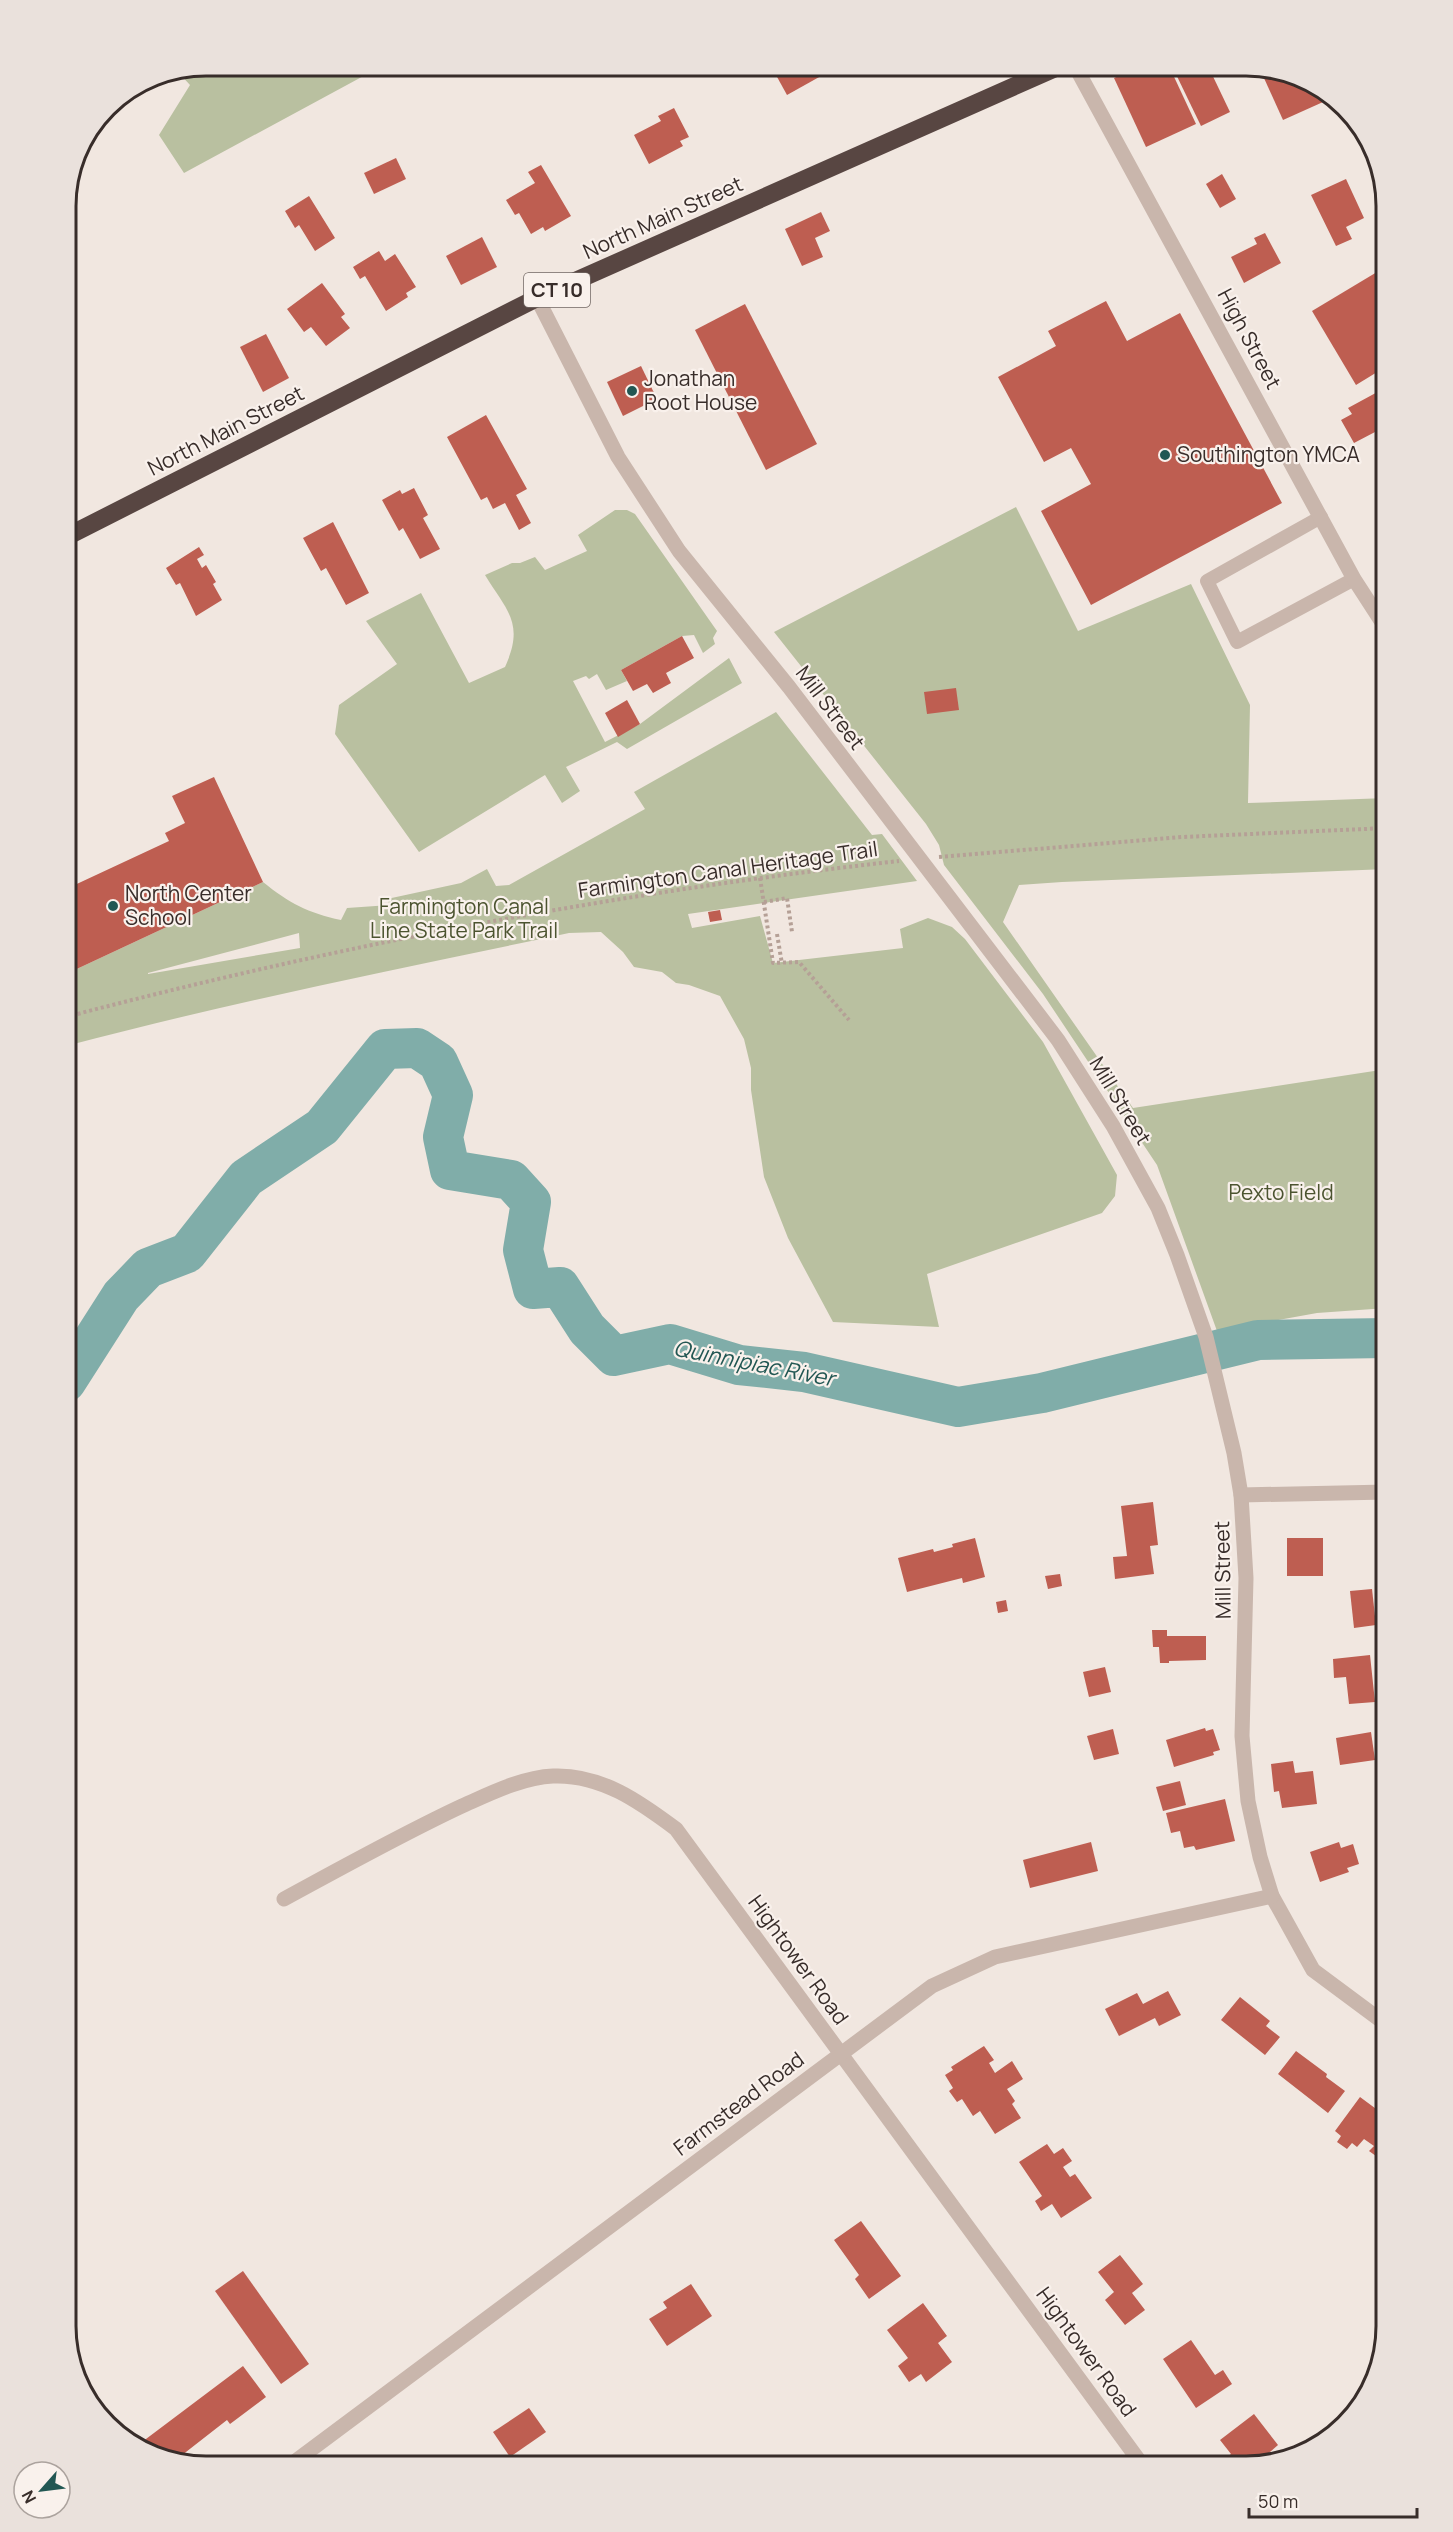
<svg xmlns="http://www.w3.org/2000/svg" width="1453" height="2532" viewBox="0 0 1453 2532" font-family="Manrope,sans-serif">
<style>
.green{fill:#b9c0a0;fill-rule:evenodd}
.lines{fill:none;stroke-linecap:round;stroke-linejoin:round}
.river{stroke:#80ada9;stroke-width:40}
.building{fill:#be5e51}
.path{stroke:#b5a096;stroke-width:4;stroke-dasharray:3 3;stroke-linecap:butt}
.lane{stroke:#c9b6ac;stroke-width:14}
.street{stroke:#c9b6ac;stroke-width:15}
.highway{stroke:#584642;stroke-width:18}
.poi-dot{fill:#225753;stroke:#f9f1ec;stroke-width:2}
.labels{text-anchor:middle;stroke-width:4.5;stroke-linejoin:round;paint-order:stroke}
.shield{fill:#f9f1ec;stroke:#726864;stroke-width:1.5}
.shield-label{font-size:20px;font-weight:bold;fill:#382d2a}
.street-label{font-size:21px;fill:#382d2a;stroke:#f9f1ec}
.poi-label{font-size:21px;fill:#382d2a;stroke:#f9f1ec;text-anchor:start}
.park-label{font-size:21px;fill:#4c5430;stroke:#f9f1ec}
.water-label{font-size:22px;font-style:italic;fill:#225753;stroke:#f9f1ec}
.rim{fill:none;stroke:#382d2a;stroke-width:3}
</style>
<rect width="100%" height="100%" fill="#f1e7e0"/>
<g class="green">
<path d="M207,66H382L184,173L159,135L190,85L178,72Z"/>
<path d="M1016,507L1078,631L1191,584L1250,705L1248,803L1387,798V869L1062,882L1019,885L1003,922L1133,1108L1387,1069V1308L1317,1313L1217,1331L1157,1165L1043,994L944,865L939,845L926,824L774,632Z"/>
<path d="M615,510H627L635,514L717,631L713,638L715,644L703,653L694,635L682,636L621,670L627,681L606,690L597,674L589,679L586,676L573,681L605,742L640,724L729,658L742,683L627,749L617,742L566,767L580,791L562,803L545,775L419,852L335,734L339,705L397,664L366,621L421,593L469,683L505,667C525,623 507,611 485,575L512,563H520L535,557L545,570L587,551L578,535Z"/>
<path d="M776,712L872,835L882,834L917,881L688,914L692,928L760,916L773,963L903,948L900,929L928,918L952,927L965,939L1043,1042L1117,1175L1115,1196L1102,1213L927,1274L939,1327L833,1322L788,1238L764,1177L751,1090V1068L744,1039L720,996L689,985L676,983L662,972L634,967L623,952L601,932L569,933C403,968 232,1002 66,1046V974L263,882C289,903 308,913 341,920L347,908L390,905L387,899L461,883L487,869L496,886L509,885L645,809L634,792ZM299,933L300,948L148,974V973Z"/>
</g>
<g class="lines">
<path class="river" d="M66,1382L121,1296L148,1268L187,1253L246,1178L322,1127L385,1049L417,1048L438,1062L453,1095L443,1137L450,1170L511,1180L531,1202L523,1250L533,1289L560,1287L587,1329L614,1356L670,1344L739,1365L804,1372L958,1407L1042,1393L1258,1340L1387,1338"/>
</g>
<g class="building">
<path d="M771,66H815L821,76L787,95Z"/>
<path d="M1140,66H1169L1196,124L1146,147L1114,78Z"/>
<path d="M1172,66H1208L1230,112L1201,126Z"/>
<path d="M1259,67L1325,90L1332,98L1283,120Z"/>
<path d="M674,108L689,137L680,141L683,146L649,164L634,135L661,121L658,116Z"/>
<path d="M396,158L406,179L374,194L364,173Z"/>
<path d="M541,165L571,216L545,231L543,227L531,234L519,213L515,215L506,200L535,183L528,172Z"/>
<path d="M1222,174L1236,199L1220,208L1206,184Z"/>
<path d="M1346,179L1364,218L1346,227L1352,239L1336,246L1311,195Z"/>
<path d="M309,196L335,238L315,251L299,225L295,228L285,211Z"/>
<path d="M821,212L830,231L815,238L823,257L802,266L785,229Z"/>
<path d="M1265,233L1281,263L1244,283L1231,257L1257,244L1254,238Z"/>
<path d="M482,237L497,267L461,285L446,256Z"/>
<path d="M379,251L385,261L395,254L416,287L406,293L408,297L386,311L365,276L360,279L353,267Z"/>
<path d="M1387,266V366L1356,385L1312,311Z"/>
<path d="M322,283L345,314L341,317L350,328L326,346L311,327L304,332L287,309Z"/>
<path d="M1106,301L1127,341L1180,313L1282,503L1091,605L1041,511L1091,484L1071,448L1044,462L998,377L1056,346L1048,331Z"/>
<path d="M745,304L817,444L766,470L695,330Z"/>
<path d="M266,334L289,378L263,392L240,347Z"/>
<path d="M641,366L657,399L623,416L607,382Z"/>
<path d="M1383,389L1387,396V438L1380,442L1375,432L1354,443L1341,420L1352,414L1348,408Z"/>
<path d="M486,415L527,489L516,495L531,523L519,530L505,503L493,509L487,497L481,500L447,437Z"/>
<path d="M414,488L428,515L423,518L440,549L420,559L403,528L399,531L382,500L400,490L402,494Z"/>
<path d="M333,522L369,593L346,605L326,568L321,571L303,538Z"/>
<path d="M199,547L204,555L197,559L202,568L206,565L216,582L213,584L222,600L196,616L180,583L176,585L166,568Z"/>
<path d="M682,636L694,658L666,673L671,683L653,693L647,684L633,691L621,670Z"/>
<path d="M956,688L959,710L927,714L924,692Z"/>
<path d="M627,700L640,724L618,737L605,713Z"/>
<path d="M214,777L263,882L66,974V889L169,841L165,833L185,823L172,796Z"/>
<path d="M720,910L722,920L710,922L708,912Z"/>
<path d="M1153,1502L1158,1545L1150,1546L1154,1574L1115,1579L1113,1557L1127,1556L1121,1506Z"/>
<path d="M975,1538L985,1577L963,1583L962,1578L907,1592L898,1558L933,1549L934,1552L953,1547L952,1544Z"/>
<rect x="1287" y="1538" width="36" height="38"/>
<path d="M1060,1574L1062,1586L1048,1589L1045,1576Z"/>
<path d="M1372,1589L1376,1625L1354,1628L1350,1591Z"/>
<path d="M1006,1600L1008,1611L998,1613L996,1602Z"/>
<path d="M1380,1602H1387V1624H1382Z"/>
<path d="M1152,1630H1167V1636H1206V1660L1169,1661V1663H1160L1159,1647H1153Z"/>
<path d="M1370,1655L1375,1702L1349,1704L1346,1677L1334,1678L1333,1659Z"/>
<path d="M1105,1667L1111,1692L1089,1697L1083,1672Z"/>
<path d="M1205,1728L1206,1731L1213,1729L1220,1750L1213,1752L1214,1755L1174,1767L1166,1740Z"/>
<path d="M1113,1729L1119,1754L1094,1760L1087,1736Z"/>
<path d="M1371,1732L1375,1760L1340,1765L1336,1738Z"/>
<path d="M1293,1761L1295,1773L1313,1771L1317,1804L1282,1808L1279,1791L1274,1792L1271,1764Z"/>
<path d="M1180,1781L1186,1805L1163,1811L1156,1787Z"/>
<path d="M1225,1799L1235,1841L1196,1850L1194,1846L1184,1848L1180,1831L1171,1833L1166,1813Z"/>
<path d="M1091,1842L1098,1871L1030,1888L1023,1860Z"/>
<path d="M1339,1842L1341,1848L1353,1844L1359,1864L1347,1868L1349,1872L1320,1882L1310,1852Z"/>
<path d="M1168,1991L1181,2015L1159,2026L1155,2018L1119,2036L1105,2009L1137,1993L1143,2004Z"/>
<path d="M1240,1997L1270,2021L1266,2026L1280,2037L1265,2055L1221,2020Z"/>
<path d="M984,2046L994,2060L989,2063L995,2073L1012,2061L1023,2079L1007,2089L1015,2101L1012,2104L1021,2118L995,2134L980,2111L973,2116L962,2099L957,2102L949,2091L953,2088L945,2075L953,2070L951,2067Z"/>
<path d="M1296,2051L1327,2074L1326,2077L1345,2091L1328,2113L1278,2074Z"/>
<path d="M1360,2097L1387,2117L1380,2127L1387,2132V2164L1369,2151L1374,2146L1364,2139L1357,2147L1352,2143L1347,2149L1337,2142L1341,2136L1335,2131Z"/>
<path d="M1047,2144L1054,2154L1063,2148L1072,2161L1063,2167L1070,2177L1075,2174L1092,2198L1061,2218L1052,2204L1041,2211L1035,2201L1042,2196L1019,2162Z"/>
<path d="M861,2221L901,2276L869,2299L855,2279L859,2275L834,2240Z"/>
<path d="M1120,2255L1143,2284L1132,2293L1145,2310L1125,2325L1105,2300L1114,2292L1098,2272Z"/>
<path d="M243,2271L309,2364L281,2384L215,2291Z"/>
<path d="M691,2284L712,2316L667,2346L649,2319L667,2308L663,2302Z"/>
<path d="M923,2303L947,2336L938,2343L952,2362L926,2382L921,2374L909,2382L898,2366L908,2358L887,2330Z"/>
<path d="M1191,2340L1215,2375L1223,2370L1232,2384L1196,2408L1163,2359Z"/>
<path d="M243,2366L266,2397L230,2424L227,2420L177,2459L138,2445Z"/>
<path d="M529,2408L546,2432L510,2457L493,2432Z"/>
<path d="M1254,2414L1278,2445L1256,2464L1228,2466L1223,2460L1231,2454L1220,2440Z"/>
</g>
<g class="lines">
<g class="path">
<path d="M939,857L1182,837L1387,828"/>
<path d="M760,878L773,963L799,962L849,1020"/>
<path d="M764,902L787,898L792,932"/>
<path d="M777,934L782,964"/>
<path d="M66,1017C339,945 619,892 899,861"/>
</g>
<path class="lane" d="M1321,517L1207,581L1237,642L1354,579"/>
<g class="street">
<path d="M1075,66L1354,579L1387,630"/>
<path d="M537,298L618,457L679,551L789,687L1058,1040L1113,1126L1158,1208L1177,1255L1206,1337L1234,1453L1241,1495L1246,1578L1242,1736L1248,1801L1260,1857L1272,1896L1313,1970L1387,2025"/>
<path d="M1241,1495L1387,1492"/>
<path d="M284,1899C343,1867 402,1834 462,1806C489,1794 523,1777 553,1776C601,1774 640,1802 676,1829L1143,2466"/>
<path d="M289,2466L932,1986L995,1957L1272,1896"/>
</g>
<path class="highway" d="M66,537L537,298L1060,66"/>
</g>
<g class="poi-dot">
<circle cx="632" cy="391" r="6"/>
<circle cx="1165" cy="455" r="6"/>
<circle cx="113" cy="906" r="6"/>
</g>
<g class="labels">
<rect class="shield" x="524" y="273" width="66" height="34" rx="4.5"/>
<g class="shield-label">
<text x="557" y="297">CT 10</text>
</g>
<g class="street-label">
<text transform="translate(663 218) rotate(-24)" y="7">North Main Street</text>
<text transform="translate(1249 339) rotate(62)" y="7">High Street</text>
<text transform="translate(226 431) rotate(-27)" y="7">North Main Street</text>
<text transform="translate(830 708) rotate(53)" y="7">Mill Street</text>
<text transform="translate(728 870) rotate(-8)" y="7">Farmington Canal Heritage Trail</text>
<text transform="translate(1120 1101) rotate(59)" y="7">Mill Street</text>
<text transform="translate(1223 1570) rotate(-91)" y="7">Mill Street</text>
<text transform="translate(798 1960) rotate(54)" y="7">Hightower Road</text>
<text transform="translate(739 2104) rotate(-37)" y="7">Farmstead Road</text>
<text transform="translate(1086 2352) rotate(54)" y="7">Hightower Road</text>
</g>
<g class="poi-label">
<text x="644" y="386">Jonathan<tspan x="644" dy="24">Root House</tspan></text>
<text x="1177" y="462">Southington YMCA</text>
<text x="125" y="901">North Center<tspan x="125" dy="24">School</tspan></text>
</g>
<g class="park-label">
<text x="464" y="914">Farmington Canal<tspan x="464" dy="24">Line State Park Trail</tspan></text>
<text x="1281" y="1200">Pexto Field</text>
</g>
<g class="water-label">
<text transform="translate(754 1363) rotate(11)" y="8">Quinnipiac River</text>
</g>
</g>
<path d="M0 0H1453V2532H0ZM206 76H1246A130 130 0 0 1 1376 206V2326A130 130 0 0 1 1246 2456H206A130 130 0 0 1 76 2326V206A130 130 0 0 1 206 76Z" fill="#eae1dc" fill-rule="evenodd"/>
<path class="rim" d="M206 76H1246A130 130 0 0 1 1376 206V2326A130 130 0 0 1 1246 2456H206A130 130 0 0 1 76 2326V206A130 130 0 0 1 206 76Z"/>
<g transform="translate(42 2490) rotate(242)"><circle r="28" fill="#f9f1ec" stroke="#aca39e" stroke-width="1.5"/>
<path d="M0-4.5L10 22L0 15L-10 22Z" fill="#225753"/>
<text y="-9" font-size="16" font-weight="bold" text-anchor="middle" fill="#382d2a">N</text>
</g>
<path d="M1249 2508v9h168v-9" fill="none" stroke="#382d2a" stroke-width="3"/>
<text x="1258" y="2508" font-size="18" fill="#382d2a" stroke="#f9f1ec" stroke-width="4.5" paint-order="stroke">50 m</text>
</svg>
